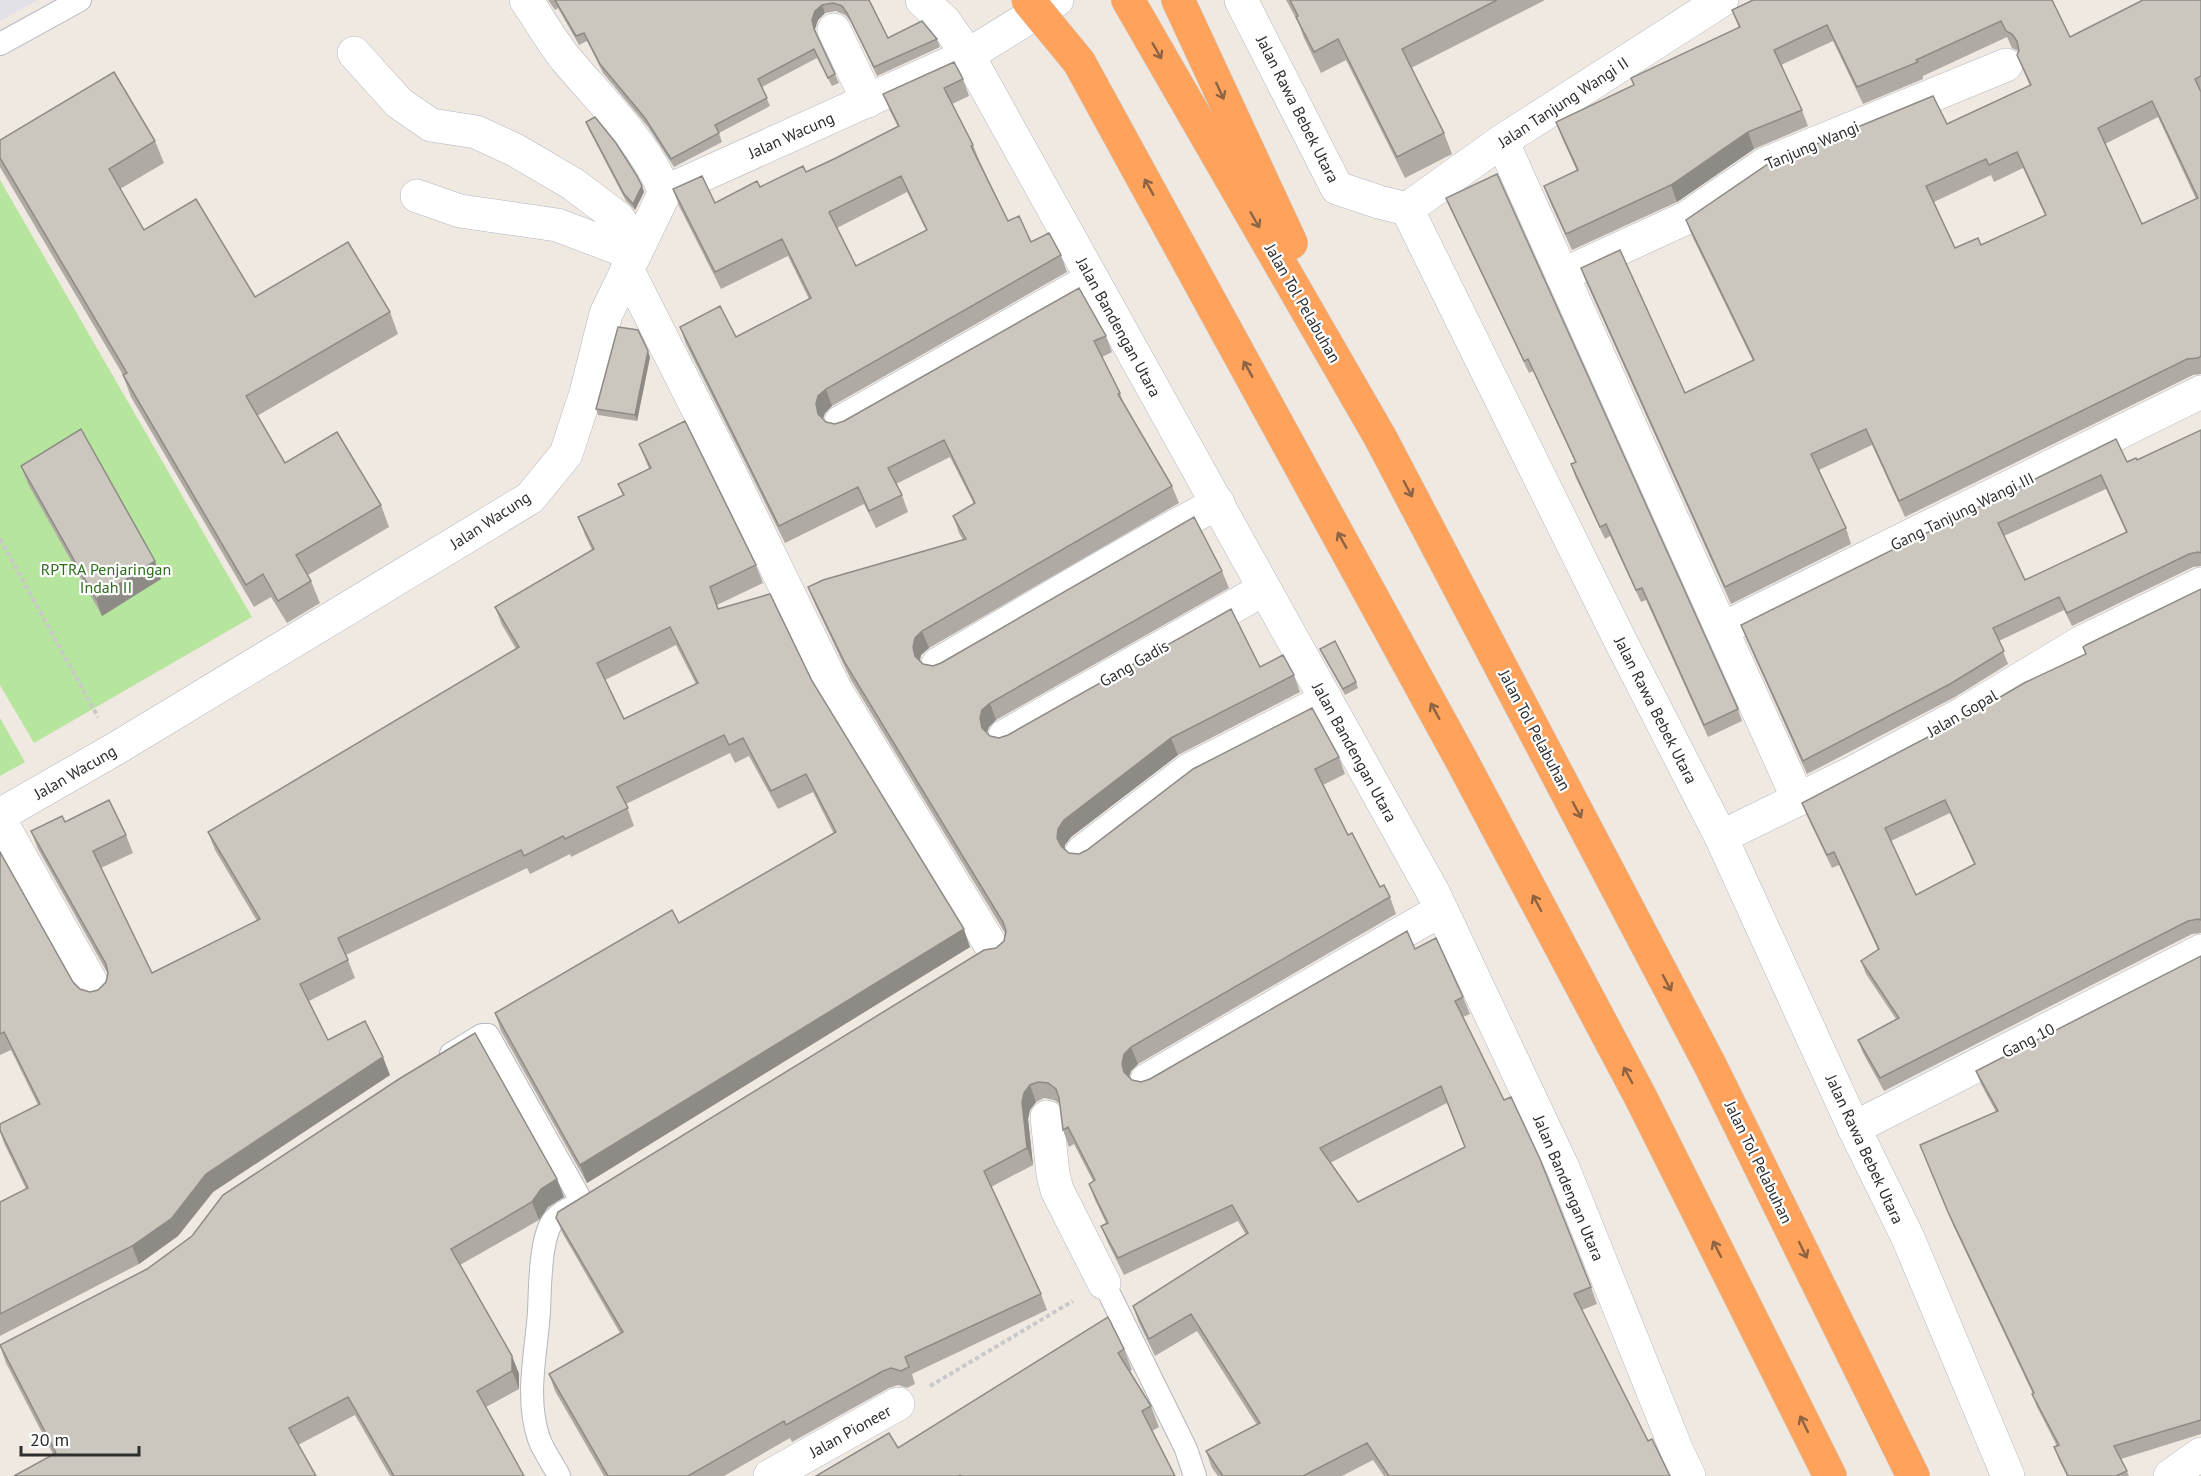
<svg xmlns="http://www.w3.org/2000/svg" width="2201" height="1476" viewBox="0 0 2201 1476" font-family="'PT Sans',sans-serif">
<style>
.industrial{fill:#e3e1e8}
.green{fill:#b6e59e}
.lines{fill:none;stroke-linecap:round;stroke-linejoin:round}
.lane-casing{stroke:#b4b7c1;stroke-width:24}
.street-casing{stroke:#b4b7c1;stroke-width:34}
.highway-casing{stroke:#c9c9c9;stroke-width:34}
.path{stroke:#c9c9c9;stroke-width:4;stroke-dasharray:4.5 3;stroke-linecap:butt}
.lane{stroke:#fff;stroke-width:22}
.street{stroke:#fff;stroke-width:33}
.highway{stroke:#ffa35c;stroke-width:33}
.highway-bridge-casing{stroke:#c9c9c9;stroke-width:34;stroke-linecap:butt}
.highway-bridge{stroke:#ffa35c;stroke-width:33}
.wall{fill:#afaba4;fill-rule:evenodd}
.shaded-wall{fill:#8e8b86}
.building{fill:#cbc7bf;stroke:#8e8b86;stroke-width:1.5;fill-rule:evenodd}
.oneway{stroke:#8c6343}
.labels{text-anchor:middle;stroke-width:4.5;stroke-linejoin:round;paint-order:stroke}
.street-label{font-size:16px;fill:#2e2e2e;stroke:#fff}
.park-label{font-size:16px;fill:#2c6e1b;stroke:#fff}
</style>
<rect width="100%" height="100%" fill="#efe9e1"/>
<path class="industrial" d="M0,0H38L0,21Z"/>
<g class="green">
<path d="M0,180L252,617L34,743L0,685Z"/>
<path d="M0,718L25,762L0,776Z"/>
</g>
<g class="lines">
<defs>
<g id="lane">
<path d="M0,44L80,0"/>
<path d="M451,1054L482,1035H488L582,1202"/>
<path d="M1104,1283L1186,1449L1195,1476"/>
<path d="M559,1476C553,1464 544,1452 539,1439C525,1398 536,1354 539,1312C540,1289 540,1241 552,1222C558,1213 573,1207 582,1201"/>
</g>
<g id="street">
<path d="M526,0C539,19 551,40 565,58C600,100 644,141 665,192"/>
<path d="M922,0L945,22L968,55L1434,894L1563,1168L1677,1451L1689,1476"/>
<path d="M1241,0L1337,188L1379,202L1407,209L1620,640L1721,837L1854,1128L1908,1238L2008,1476"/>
<path d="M834,30L868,101"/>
<path d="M354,53L399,103L431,125L476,132L515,150L573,184L618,218L638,246"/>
<path d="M1502,141L1798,799"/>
<path d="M417,196L460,211L557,225L634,254"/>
<path d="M1407,209L1502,141L1722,0"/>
<path d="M627,269L725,463L835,689L993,949"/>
<path d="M1562,275L1686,218L1765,164L2006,65"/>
<path d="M841,422L1092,279"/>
<path d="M1722,629L2201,392"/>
<path d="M938,664C1031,610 1123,553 1218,503"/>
<path d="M1005,736L1264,589"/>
<path d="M0,815L115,749L530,498L566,454L586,393L606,314L665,192L968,55L1057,0"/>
<path d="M0,820L96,991"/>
<path d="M1721,837L1852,773L1964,713L2082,642L2201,584"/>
<path d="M1082,852L1189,770L1326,700"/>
<path d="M1147,1080L1441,910"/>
<path d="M1047,1117L1053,1174L1057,1190L1104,1283"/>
<path d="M1854,1128L2201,951"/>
<path d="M770,1476L898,1404"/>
<path d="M2170,1476L2201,1454"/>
</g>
<g id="highway">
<path d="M1128,0L1380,437L1710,1065L1913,1476"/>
<path d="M1178,0L1291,243"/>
<path d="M1079,62L1463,763L1640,1096L1830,1476"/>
</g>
</defs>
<use href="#lane" class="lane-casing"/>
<use href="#street" class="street-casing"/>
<use href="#highway" class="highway-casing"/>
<g class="path">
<path d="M0,539L98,717"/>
<path d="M930,1386L1073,1301"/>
</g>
<use href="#lane" class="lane"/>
<use href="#street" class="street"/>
<use href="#highway" class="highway"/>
<defs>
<path id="highway-bridge" d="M1028,0L1079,62"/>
</defs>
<use href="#highway-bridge" class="highway-bridge-casing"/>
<use href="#highway-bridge" class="highway-bridge"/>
</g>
<g class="wall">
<path d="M548,0H869L888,38L937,39L940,47L877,76L851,21L845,15L836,11L825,13L818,20L815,29L816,34L839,83L832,86L817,58L762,87L770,106L719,133L722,142L674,167L648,127L603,73L587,41L579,45L558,8L555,10Z"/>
<path d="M1286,0H1545L1411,68L1444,133L1452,154L1405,178L1346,60L1321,73L1304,38L1298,22Z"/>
<path d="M2052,0L2070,37L2201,0V374L2193,375L1905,517L1872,445L1819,470L1846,528L1851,544L1731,604L1587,284L1581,268L1685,393L1753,361L1692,236L1686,220L1947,124L2030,86L2017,55L2018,51L2012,48L2007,37L1923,76V79L1863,104L1833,41L1781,65L1802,110L1808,126L1754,149L1677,202L1572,250L1550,202L1544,186L1577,171L1562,138L1556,122L1634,86L1631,78L1739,28L1732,10ZM2158,117L2196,199L2142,224L2105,144ZM2023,168L2045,215L1981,245L1955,248L1934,202L1991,175L1994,182Z"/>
<path d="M963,79L969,96L952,104L973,145L980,162L1008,221L1031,242L1061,255L1067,272L832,406L825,413L823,419L826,422L835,424L844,421L1106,336L1112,352L1102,357L1120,393L1124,405L1172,486L1179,503L929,648L921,655L920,661L923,664L933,666L1222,571L1229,588L996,720L989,727L987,733L990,736L999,738L1260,667L1294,675L1300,692L1178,755L1071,837L1065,845L1064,849L1069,853L1079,854L1339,757L1345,774L1323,785L1348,835L1380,887L1390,897L1396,914L1138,1064L1131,1071L1129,1077L1132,1080L1141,1082L1150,1079L1415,949L1463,997L1470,1014L1463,1017L1591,1287L1597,1304L1582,1310L1648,1441L1670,1476H1384L1373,1460L1342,1476H1218L1212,1468L1206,1451L1257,1425L1197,1331L1155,1356L1139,1323L1133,1306L1246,1235L1238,1221L1124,1275L1108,1243L1101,1226L1106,1223L1095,1200L1089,1184L1093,1181L1074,1144L1069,1147L1063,1130L1060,1104L1054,1100L1044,1098L1036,1102L1030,1110L1028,1119L1033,1165L991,1187L1041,1294L1047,1310L912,1374L915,1384L907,1388L898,1385L889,1388L792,1442L790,1438L724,1476H604L555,1391L549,1374L620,1333L563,1234L556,1218L996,948L1004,941L1005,933L851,680L815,604L808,587L963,540L959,533L953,516L974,504L950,457L896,484L902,495L908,512L876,528L864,504L785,543L686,344L680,327L736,337L809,299L788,256L721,289L679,206L673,189L715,203L806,172L834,159L898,127L890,111L883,94ZM907,192L926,230L856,266L837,228ZM1447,1103L1465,1148L1358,1202L1330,1163Z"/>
<path d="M586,122L642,186L644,192L635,210L626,201L588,128Z"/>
<path d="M0,140L155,141L164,163L120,189L144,230L255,297L390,312L398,334L257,416L285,463L381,505L389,527L308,575L311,581L320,603L287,623L271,597L254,607L131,397L123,375L0,167Z"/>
<path d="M1446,198L1738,709L1742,721L1708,737L1646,600L1641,602L1610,536L1605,539L1575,476L1571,464L1575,462L1533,371L1529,373L1451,210Z"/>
<path d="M650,357L637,421L598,415L596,409Z"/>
<path d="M2201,430V566L2193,567L2072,626L2064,610L1999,641L2008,664L1955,697L1807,774L1746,638L1741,625L2127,462L2137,460ZM2106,489L2126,532L2025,580L2004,536Z"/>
<path d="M639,444L756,565L763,583L717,605L718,609L812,681L970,947L587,1183L501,1031L495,1013L679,923L834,834L813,792L778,809L749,756L735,763L730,753L626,804L634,826L571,857L570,854L530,874L527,868L346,955L355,978L309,1001L328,1040L390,1075L213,1192L178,1236L139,1264L0,1336V1202L26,1189L4,1143L0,1131V1124L38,1105L11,1050L0,1055V852L73,982L80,989L90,992L98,990L106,982L108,974L38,849L31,831L65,822L126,835L133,853L101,868L152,973L257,921L215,850L208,832L516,649L502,625L495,607L592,550L585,535L578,517L623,496L618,484L649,469ZM676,645L696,684L624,719L605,680Z"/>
<path d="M21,466L161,579L102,616L28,484Z"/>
<path d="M2201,589V933L2192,934L1884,1091L1863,1053L1858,1040L1896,1019L1866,974L1861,961L1878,950L1839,865L1832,868L1807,816L1802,803L2085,654L2083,647ZM1950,813L1974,864L1916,895L1891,841Z"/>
<path d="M1320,649L1356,682L1358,688L1345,695L1323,655Z"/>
<path d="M2201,956V1434L2121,1459L2129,1476H2067L2059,1460L2054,1447L2057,1446L2037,1407L2032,1394H2033L1953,1225L1920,1145L1996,1112L1981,1084L1976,1071Z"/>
<path d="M557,1179L564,1197L548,1207L539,1220L460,1265L512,1356L519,1374V1389L486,1407L524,1476H390L355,1415L298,1445L53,1454L6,1363L0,1346Z"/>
<path d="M1124,1349L1132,1370L1130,1371L1151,1406L1159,1427L1152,1431L1175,1476H816L898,1448Z"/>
</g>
<g class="shaded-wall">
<path d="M822,5L825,13L818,20L815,29L817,38L812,20L815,11Z"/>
<path d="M1748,132L1754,149L1677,202L1671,185Z"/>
<path d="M642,186L644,192L635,210L633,204Z"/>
<path d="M648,351L650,357L637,421L635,415Z"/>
<path d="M826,389L832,406L825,413L822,421L818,414L816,404L818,396Z"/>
<path d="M155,561L161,579L102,616L96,599Z"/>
<path d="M922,631L929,648L921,655L919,664L915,656L913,647L915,638Z"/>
<path d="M990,703L996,720L989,727L986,735L982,728L980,718L982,710Z"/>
<path d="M1171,738L1178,755L1071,837L1065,845L1064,855L1057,838L1058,829L1064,820Z"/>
<path d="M964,929L970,947L587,1183L580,1165Z"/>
<path d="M1131,1047L1138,1064L1131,1071L1128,1081L1122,1064L1124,1054Z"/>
<path d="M383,1057L390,1075L213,1192L178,1236L139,1264L132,1246L206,1174Z"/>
<path d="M1030,1085L1036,1102L1030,1110L1028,1119L1033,1165L1027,1148L1022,1102L1024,1093Z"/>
<path d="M557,1179L564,1197L548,1207L539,1220L532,1202L541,1189Z"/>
<path d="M512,1356L519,1374V1389L512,1371Z"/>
</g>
<g class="building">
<path d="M555,0H869L888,38L922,21L937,39L874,67L847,13L842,6L833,3L822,5L815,11L812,20L814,29L835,74L828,78L814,49L758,79L767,98L715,125L719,133L671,159L645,118L600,64L584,33L576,36Z"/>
<path d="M1290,0H1497L1402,49L1444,133L1397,157L1338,39L1314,52L1296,17L1298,16Z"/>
<path d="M1753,0H2052L2070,37L2143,0H2201V76L2195,79L2201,92V356L2198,358L2187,359L1899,501L1866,429L1811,454L1846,528L1725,587L1581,268L1620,250L1685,393L1754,360L1686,220L1768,164L1933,96L1947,124L2031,85L2017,55L2019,51L2017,41L2012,34L2006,31L2001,21L1916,60L1918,62L1857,87L1827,25L1774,50L1802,110L1748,132L1671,185L1566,234L1544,186L1578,170L1556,122L1634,85L1631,78L1740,27L1732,10ZM2152,101L2198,198L2142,224L2098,128ZM2017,152L2046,215L1981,245L1978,238L1955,248L1926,186L1986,159L1989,165Z"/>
<path d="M954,62L963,79L944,88L973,145L971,146L1008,221L1019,216L1031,242L1049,233L1061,255L826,389L818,396L816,404L818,414L826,422L835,424L844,421L1079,288L1106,336L1094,341L1120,393L1118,394L1172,486L922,631L915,638L913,647L915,656L923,664L933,666L941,663L1194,517L1222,571L990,703L982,710L980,718L982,728L990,736L999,738L1008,735L1231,609L1260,667L1283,655L1294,675L1171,738L1064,820L1058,829L1057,838L1061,846L1069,853L1079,854L1087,850L1193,769L1312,708L1339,757L1315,769L1348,835L1352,833L1380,887L1384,885L1390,897L1131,1047L1124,1054L1122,1064L1124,1072L1132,1080L1141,1082L1150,1079L1407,931L1415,949L1436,938L1463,997L1455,1001L1504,1100L1511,1097L1540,1159L1591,1287L1574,1294L1648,1441L1652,1439L1670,1476H1389L1367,1443L1303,1476H1223L1206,1451L1260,1423L1191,1314L1149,1339L1133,1306L1248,1233L1232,1205L1118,1258L1101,1226L1108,1223L1089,1184L1095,1180L1068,1127L1063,1130L1059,1098L1056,1089L1048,1083L1038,1082L1030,1085L1024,1093L1022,1102L1027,1148L984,1171L1041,1294L905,1357L909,1367L901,1371L891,1368L883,1371L786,1425L784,1421L688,1476H608L549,1374L623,1332L556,1218L558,1212L984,950L996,948L1004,941L1006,931L1003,922L845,663L808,587L823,580L966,539L953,516L975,503L944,440L888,468L902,495L869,511L858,487L779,526L680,327L720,306L736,337L811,298L782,239L715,272L673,189L702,176L715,203L757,181L760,187L803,166L806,172L834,159L899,126L883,94ZM901,176L927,230L856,266L829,212ZM1441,1086L1465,1147L1358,1202L1320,1148Z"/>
<path d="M114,72L155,141L109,169L144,230L196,199L255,297L348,242L390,312L246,396L285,463L337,432L381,505L296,555L311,581L278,601L263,574L246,585L123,375L127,373L0,158V140Z"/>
<path d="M595,117L616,143L637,176L642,186L633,204L624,194L586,122Z"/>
<path d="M1497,174L1738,709L1704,725L1642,588L1636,590L1606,524L1600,527L1571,464L1576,462L1528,359L1524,361L1446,198Z"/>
<path d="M618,327L638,330L648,351L635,415L596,409Z"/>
<path d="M685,421L756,565L710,587L718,609L770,594L812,681L964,929L580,1165L495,1013L672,910L679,923L836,832L806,774L771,791L743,738L729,745L724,735L617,787L628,808L565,839L563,836L524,856L521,850L338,938L348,960L300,984L328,1040L365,1021L383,1057L206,1174L172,1218L132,1246L0,1314V1202L28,1188L0,1130V1124L40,1104L4,1032L0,1034V852L73,982L80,989L90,992L98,990L106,982L108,973L106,964L31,831L62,816L65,822L109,800L126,835L93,851L152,973L260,919L208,832L519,647L495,607L594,549L578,517L624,495L618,484L651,468L639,444ZM670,627L698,683L624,719L597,663Z"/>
<path d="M81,429L155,561L96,599L21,466Z"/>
<path d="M2201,430V553L2198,552L2189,554L2067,613L2059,597L1993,628L2004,651L1950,684L1803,761L1741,625L2116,439L2127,462L2136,458L2137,460ZM2101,475L2127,532L2025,580L1998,523Z"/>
<path d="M2201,589V920L2198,919L2188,921L1880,1078L1858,1040L1899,1018L1861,961L1879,949L1834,852L1827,855L1802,803L1968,716L2024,683L2086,654L2083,647L2086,645ZM1945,800L1975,864L1916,895L1885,828Z"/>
<path d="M1335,641L1356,682L1343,689L1320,649Z"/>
<path d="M2201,956V1420L2114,1446L2127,1471L2116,1476H2068L2054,1447L2059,1445L2032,1394L2034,1393L1948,1212L1920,1145L1998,1111L1976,1071Z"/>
<path d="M475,1033L557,1179L541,1189L532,1202L451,1249L512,1356V1371L477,1391L524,1476H394L348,1397L289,1428L316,1476H14L56,1453L0,1345L147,1269L192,1236L223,1195L399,1079Z"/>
<path d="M1108,1317L1124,1349L1118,1353L1151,1406L1142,1411L1175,1476H961L960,1475L959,1476H816L889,1433L898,1448Z"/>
</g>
<defs><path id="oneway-shaft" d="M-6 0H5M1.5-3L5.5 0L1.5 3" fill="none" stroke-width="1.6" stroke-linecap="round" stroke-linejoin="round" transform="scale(1.5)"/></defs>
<g class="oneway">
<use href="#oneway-shaft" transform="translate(1157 51) rotate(60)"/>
<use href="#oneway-shaft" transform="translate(1220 91) rotate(65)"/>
<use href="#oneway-shaft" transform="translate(1149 187) rotate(-119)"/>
<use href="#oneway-shaft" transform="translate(1255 220) rotate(60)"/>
<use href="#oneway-shaft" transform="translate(1248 369) rotate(-119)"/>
<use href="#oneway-shaft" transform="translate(1408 489) rotate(62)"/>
<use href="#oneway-shaft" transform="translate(1342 540) rotate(-119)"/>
<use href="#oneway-shaft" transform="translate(1435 711) rotate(-119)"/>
<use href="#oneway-shaft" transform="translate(1577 810) rotate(62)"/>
<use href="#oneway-shaft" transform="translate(1537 903) rotate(-118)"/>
<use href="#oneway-shaft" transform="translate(1667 983) rotate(62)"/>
<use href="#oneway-shaft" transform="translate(1628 1075) rotate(-118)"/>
<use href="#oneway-shaft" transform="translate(1717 1249) rotate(-117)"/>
<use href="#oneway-shaft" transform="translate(1803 1250) rotate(64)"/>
<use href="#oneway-shaft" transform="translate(1804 1424) rotate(-116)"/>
</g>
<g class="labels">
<g class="street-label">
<text transform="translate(1563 102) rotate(-33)" y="6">Jalan Tanjung Wangi II</text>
<text transform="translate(1298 109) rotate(63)" y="6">Jalan Rawa Bebek Utara</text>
<text transform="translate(791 135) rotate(-24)" y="6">Jalan Wacung</text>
<text transform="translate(1812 145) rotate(-23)" y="6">Tanjung Wangi</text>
<text transform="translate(1303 303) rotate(60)" y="6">Jalan Tol Pelabuhan</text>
<text transform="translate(1119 327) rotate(61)" y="6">Jalan Bandengan Utara</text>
<text transform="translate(1962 511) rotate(-26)" y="6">Gang Tanjung Wangi III</text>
<text transform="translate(490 520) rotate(-33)" y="6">Jalan Wacung</text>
<text transform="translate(1134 663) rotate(-30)" y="6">Gang Gadis</text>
<text transform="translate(1656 710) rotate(63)" y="6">Jalan Rawa Bebek Utara</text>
<text transform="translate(1962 713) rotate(-30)" y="6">Jalan Gopal</text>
<text transform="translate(1535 730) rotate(62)" y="6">Jalan Tol Pelabuhan</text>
<text transform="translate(1355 752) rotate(61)" y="6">Jalan Bandengan Utara</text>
<text transform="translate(75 772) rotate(-30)" y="6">Jalan Wacung</text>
<text transform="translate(2028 1040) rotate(-27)" y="6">Gang 10</text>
<text transform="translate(1865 1149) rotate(65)" y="6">Jalan Rawa Bebek Utara</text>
<text transform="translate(1759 1162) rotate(64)" y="6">Jalan Tol Pelabuhan</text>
<text transform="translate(1569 1188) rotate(67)" y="6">Jalan Bandengan Utara</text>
<text transform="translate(850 1431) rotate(-29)" y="6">Jalan Pioneer</text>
</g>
<g class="park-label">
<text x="106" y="575">RPTRA Penjaringan<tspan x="106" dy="18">Indah II</tspan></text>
</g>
</g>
<path d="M21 1446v9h118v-9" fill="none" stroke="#2e2e2e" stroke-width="3"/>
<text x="30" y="1446" font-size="18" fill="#2e2e2e" stroke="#ffffff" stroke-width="4.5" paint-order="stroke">20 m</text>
</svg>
